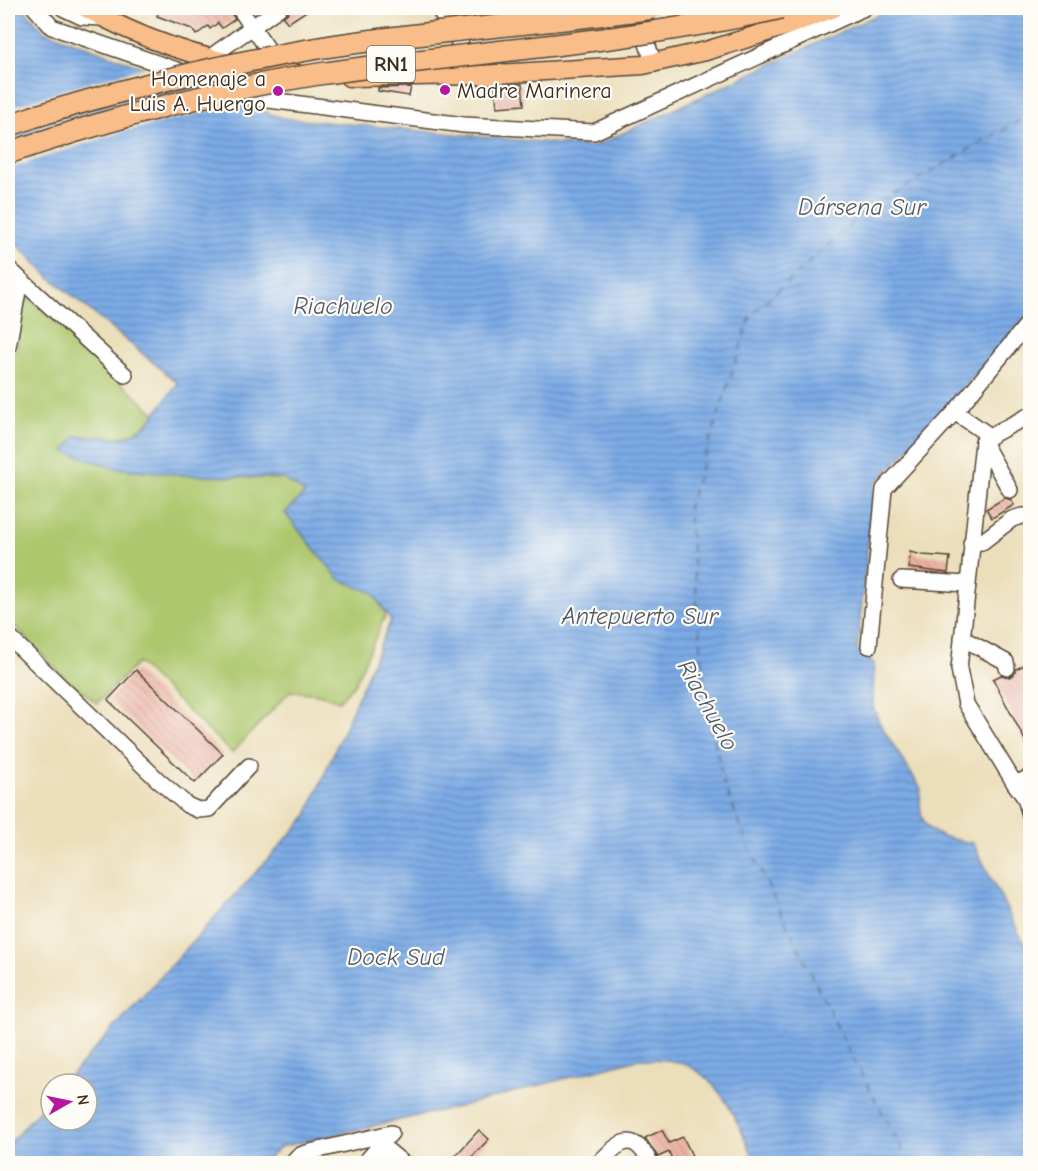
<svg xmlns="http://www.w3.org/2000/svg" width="1038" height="1171" viewBox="0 0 1038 1171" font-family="'Comic Neue',sans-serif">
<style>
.grass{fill:#adc76d;stroke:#747846;stroke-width:1.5}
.water{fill:url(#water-rules);stroke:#5c6a82;stroke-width:1.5}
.pier{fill:#ebdeba}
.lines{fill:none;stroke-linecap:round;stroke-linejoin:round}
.ferry{stroke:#525764;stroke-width:1.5;stroke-dasharray:8 6;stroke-linecap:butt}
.building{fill:url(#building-back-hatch)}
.minor-casing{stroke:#554535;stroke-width:18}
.major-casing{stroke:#554535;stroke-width:21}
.highway-casing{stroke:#554535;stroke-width:24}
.minor{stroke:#fff;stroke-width:15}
.major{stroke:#f8bd89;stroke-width:18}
.highway{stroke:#f8bd89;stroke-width:21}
.highway-bridge-casing{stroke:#554535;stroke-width:24;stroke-linecap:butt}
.highway-bridge{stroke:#f8bd89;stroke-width:21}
.poi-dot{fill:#b5179e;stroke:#fdfcf7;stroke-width:2}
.labels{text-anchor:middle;stroke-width:4.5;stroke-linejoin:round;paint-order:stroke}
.shield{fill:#fdfcf7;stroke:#75695f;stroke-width:1.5}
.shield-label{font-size:21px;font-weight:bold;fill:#3b2a1e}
.poi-label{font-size:22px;fill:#3b2a1e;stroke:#fdfcf7;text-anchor:end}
.water-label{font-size:24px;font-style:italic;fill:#525764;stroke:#fdfcf7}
</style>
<defs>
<pattern id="water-rules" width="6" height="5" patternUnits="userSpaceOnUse" patternTransform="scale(1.5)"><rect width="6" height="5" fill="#7cabe6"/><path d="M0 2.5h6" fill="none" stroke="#678bba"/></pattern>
<pattern id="building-back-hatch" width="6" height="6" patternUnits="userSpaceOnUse" patternTransform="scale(1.5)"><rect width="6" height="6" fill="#ebb2a3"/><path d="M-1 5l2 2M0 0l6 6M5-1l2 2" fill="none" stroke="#ca998c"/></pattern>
</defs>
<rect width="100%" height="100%" fill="#fdfcf7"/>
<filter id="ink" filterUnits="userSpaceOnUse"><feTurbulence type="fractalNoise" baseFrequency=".0167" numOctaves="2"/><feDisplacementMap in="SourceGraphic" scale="12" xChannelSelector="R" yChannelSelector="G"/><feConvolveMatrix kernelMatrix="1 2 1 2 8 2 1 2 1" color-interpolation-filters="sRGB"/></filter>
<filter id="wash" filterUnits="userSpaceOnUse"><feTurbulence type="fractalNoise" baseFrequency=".008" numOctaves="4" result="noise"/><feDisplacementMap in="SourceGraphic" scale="24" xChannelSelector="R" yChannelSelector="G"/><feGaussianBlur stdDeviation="1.35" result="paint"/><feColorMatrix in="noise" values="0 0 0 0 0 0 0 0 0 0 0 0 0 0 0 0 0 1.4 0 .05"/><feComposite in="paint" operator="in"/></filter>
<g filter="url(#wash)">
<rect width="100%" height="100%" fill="#ebdeba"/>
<path class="grass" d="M25,294L155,414C132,445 111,437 76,436L65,451L114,468L186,475L284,479L305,493L285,513L339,579L373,593L386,614L355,683L339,701L319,694L290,691L232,753L138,663L97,703L64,677L8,619V362L17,348Z"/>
<path class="water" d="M8,8H23L44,31L282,118L593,147L892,8H1030V311L936,420L874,485L857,650L874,663L873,707L880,724L921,789C915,832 936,837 973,843L1030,955V1163H756C740,1129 723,1079 684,1064C669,1059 653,1059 638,1059L462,1106L280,1147L264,1163H8V1145L51,1097V1120H87V1084H63L306,817L391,620L373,593L339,579L285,513L305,493L284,479L186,475L114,468L64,451L76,436L126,438L147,425L178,383L47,275L8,235Z"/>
<g class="pier">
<path d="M149,66L195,83L95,109L8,137V108L87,83Z"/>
<path d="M203,86L247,102L118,133L8,169V142L111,109Z"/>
</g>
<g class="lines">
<path class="ferry" d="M910,1164L848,1049L749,847L723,782L706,697L688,507L751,315L869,208L1030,114"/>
</g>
<g id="blocks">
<g class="building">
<path d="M160,8H228L235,19L222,28L218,23L210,29L208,26L196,35L192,29L157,16Z"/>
<path d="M293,8H311L288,23L283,17Z"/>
<path d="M522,84L524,105L497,107L495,85Z"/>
<path d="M411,87L409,96L378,91V88Z"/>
<path d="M1005,498L1011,500L1014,505L992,518L986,509Z"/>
<path d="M910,552L922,555L950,557L948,573L909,568Z"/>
<path d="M1024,665L1030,678V750L993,679L1001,675L1009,677L1014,675L1016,669Z"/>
<path d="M136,670L223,754L195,783L108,700Z"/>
<path d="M479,1130L489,1139L465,1164H448Z"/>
<path d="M662,1130L669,1143L683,1137L696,1164H674L669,1152L658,1157L645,1138Z"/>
</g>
</g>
</g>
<g filter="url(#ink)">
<use href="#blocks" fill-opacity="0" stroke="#554535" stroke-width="1.5"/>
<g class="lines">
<defs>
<g id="minor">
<path d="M35,8L52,27L261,99L464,125L594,132L864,8"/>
<path d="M63,8L82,17L103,18"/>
<path d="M239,8L277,62"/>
<path d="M438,8L471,61"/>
<path d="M632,8L642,29L654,64"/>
<path d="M209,58L279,8"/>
<path d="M8,268L125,375"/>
<path d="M8,347L20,280"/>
<path d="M955,412L1030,321"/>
<path d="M1030,415L990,436L983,442L959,669L966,704L1015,784L1030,777"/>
<path d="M983,442L1010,490"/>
<path d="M971,543L982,542L1012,519L1022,516H1030"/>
<path d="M901,580L967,584"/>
<path d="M8,636L158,780L187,805L198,810L209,809L249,766"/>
<path d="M962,638L1006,662L1007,668"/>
<path d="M869,646L884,489L955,412L990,436"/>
<path d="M1015,784L1025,798L1030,815"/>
<path d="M381,1145L404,1164"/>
<path d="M291,1164L298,1156L306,1153L391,1133L364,1164"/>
<path d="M598,1164C620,1141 633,1129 651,1164"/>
</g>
<g id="major">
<path d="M86,8C151,45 223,66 297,74"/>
<path d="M349,77L479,75L643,65L706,51L783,27L834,8"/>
</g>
<path id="highway" d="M8,126L33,117"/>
</defs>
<use href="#minor" class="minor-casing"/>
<use href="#major" class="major-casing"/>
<use href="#highway" class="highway-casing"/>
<use href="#minor" class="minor"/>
<use href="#major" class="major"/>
<use href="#highway" class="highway"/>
<defs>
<g id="highway-bridge">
<path d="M33,117C127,88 222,64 319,48C430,30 542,24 653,8"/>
<path d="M8,153C109,119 213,90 319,74C473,51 629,43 781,8"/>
</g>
</defs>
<use href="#highway-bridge" class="highway-bridge-casing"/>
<use href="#highway-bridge" class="highway-bridge"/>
</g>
</g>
<g class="poi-dot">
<circle cx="445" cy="90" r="6"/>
<circle cx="278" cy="91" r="6"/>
</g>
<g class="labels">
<rect class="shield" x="367" y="46" width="48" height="36" rx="4.5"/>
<g class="shield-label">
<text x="391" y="71">RN1</text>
</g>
<g class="poi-label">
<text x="266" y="86">Homenaje a<tspan x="266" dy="25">Luis A. Huergo</tspan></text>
<text x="457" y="98" text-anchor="start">Madre Marinera</text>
</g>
<g class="water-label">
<text x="862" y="215">Dársena Sur</text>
<text x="343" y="314">Riachuelo</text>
<text x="640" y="624">Antepuerto Sur</text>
<text transform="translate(708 705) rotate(61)" y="8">Riachuelo</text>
<text x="396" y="965">Dock Sud</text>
</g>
</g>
<rect width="1038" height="1171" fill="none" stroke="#fdfcf7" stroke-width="30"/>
<g transform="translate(69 1102) rotate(81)"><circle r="28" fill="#fdfcf7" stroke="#afa8a0" stroke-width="1.5"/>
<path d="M0-4.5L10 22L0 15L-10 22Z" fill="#b5179e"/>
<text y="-9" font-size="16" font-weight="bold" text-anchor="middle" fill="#3b2a1e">N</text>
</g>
</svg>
